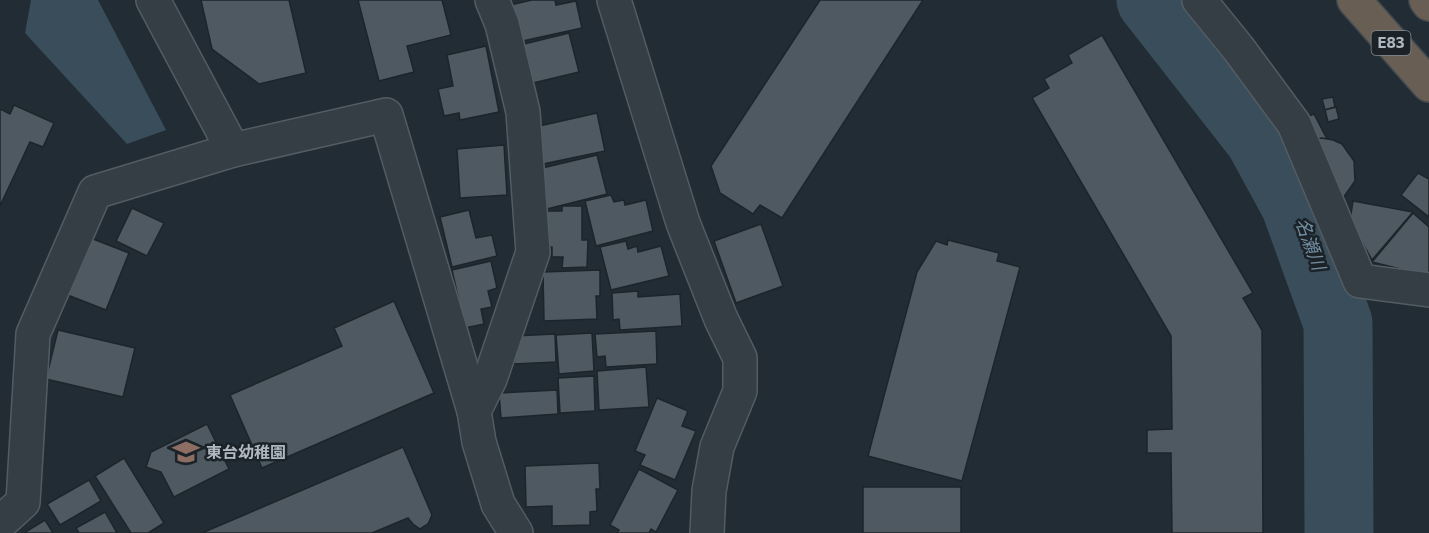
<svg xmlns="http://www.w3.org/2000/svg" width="1429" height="533" viewBox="0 0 1429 533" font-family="Commissioner,'Noto Sans JP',sans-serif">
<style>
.water{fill:#394d5b}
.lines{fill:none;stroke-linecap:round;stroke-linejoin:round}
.river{stroke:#394d5b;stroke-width:69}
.building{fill:#4e5962;stroke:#1d252b;stroke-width:1.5}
.minor-casing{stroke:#535c62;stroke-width:36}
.highway-casing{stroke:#40494f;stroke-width:36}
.minor{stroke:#353e44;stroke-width:33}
.highway{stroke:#695e53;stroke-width:33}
.labels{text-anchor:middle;stroke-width:5;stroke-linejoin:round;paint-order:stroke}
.shield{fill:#1b2329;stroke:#838c93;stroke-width:1.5}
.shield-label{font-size:15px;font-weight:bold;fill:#b0b9c1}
.poi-label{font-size:16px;font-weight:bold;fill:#b0b9c1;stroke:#1b2329;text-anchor:start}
.water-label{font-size:18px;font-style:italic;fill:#748ea1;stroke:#1b2329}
</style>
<rect width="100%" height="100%" fill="#222c34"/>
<path class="water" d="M31,0H98L166,130L127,144L25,33Z"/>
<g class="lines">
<path class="river" d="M1151,0L1259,138L1295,204L1338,323L1339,533"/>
</g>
<g class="building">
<path d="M201,0H289L306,73L259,84L212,49Z"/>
<path d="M358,0H442L451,35L407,46L414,72L379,81Z"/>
<path d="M532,0H555L556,5L576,1L582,28L518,42L510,5Z"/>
<path d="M820,0H923L782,218L760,205L753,214L720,193L711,166Z"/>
<path d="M569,33L579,72L529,84L520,45Z"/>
<path d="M1102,35L1253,293L1243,298L1262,330L1263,533H1172L1171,453H1147V430L1172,429L1171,336L1032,98L1049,88L1044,79L1072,63L1068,55Z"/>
<path d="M486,46L499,112L460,120L459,113L444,116L438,89L453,86L447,55Z"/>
<path d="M1333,97L1335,107L1325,110L1322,99Z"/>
<path d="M14,105L54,123L43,147L30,142L0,206V109L10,114Z"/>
<path d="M1336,107L1339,119L1328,122L1325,110Z"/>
<path d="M597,113L605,151L543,164L535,127Z"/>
<path d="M1314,114L1327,139L1312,140L1301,119Z"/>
<path d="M1322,138L1333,140L1342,144L1354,161L1355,181L1343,198L1312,140Z"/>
<path d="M504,145L507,195L460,198L457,149Z"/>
<path d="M597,155L607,194L547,209L538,169Z"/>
<path d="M1418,173L1429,179V217L1401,195Z"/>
<path d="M611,195L614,202L624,200L625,205L646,200L653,231L596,246L585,201Z"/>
<path d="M1353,201L1413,212L1372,260L1350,221Z"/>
<path d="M562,206H582V240H588L587,267L562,268L563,257H552V247H541V211H562Z"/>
<path d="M132,208L164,223L147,256L116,241Z"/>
<path d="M469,210L476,238L492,235L497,256L452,267L440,217Z"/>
<path d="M1413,213L1429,227V276L1372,262Z"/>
<path d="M761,224L783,286L736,303L714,241Z"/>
<path d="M88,237L129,253L106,310L65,294Z"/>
<path d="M948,240L999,253L997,261L1020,267L962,481L868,456L917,272L936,241L947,245Z"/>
<path d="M626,241L628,249L637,246L638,252L661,246L669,276L611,290L600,247Z"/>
<path d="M491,261L497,288L488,291L492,307L481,309L484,324L465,328L452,270Z"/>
<path d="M600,270V296H596L597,319L544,321L543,272Z"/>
<path d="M638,291V297L680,294L682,326L620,330L619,319L613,320L612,293Z"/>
<path d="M394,301L434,393L262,468L230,395L342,346L334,328Z"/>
<path d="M58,330L135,348L123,397L46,379Z"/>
<path d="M656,331L657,364L606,367L605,356L597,357L595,334Z"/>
<path d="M592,333L594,371L559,374L556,335Z"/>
<path d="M555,334L556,362L514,364L513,336Z"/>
<path d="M646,367L649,407L599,410L597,371Z"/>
<path d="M594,376L595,411L560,413L558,378Z"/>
<path d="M557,390L558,414L501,418L499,393Z"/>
<path d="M657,398L688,411L682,426L696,431L675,480L640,465L645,455L635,451Z"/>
<path d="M207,424L229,469L174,497L161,472L146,467L151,452Z"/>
<path d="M403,447L432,515L428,524L420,529L413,524L408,518L372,533H202Z"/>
<path d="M124,458L164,523L148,533H131L95,476Z"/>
<path d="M599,463L600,489H596L597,511L590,512V525L552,526V506L526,507L525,466Z"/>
<path d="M639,469L678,490L656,532L651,529L649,533H617L619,530L610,525Z"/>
<path d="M89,480L101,501L60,525L47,504Z"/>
<rect x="863" y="487" width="98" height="46"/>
<path d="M105,512L117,533H79L76,528Z"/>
<path d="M45,520L53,533H24Z"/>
</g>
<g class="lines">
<defs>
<g id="minor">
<path d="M153,0L233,150"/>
<path d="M614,0L683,223L721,319L740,358V391L717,447L709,491L707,533"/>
<path d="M1199,0L1238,48L1294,124L1360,281L1429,290"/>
<path d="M474,411L490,379L533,252L523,112L502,24L492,0"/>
<path d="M0,523L23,502L33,334L95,192L233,150L386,115L474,411L479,442L498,504L516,533"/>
</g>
<g id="highway">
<path d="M1354,0L1429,85"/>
<path d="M1426,0L1429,4"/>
</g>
</defs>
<use href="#minor" class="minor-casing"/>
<use href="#highway" class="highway-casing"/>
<use href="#minor" class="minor"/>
<use href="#highway" class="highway"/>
</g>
<defs>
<symbol id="school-bare" viewBox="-9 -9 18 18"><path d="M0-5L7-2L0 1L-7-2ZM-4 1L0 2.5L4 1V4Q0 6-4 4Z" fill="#8d6e63" stroke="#1b2329" stroke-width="2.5" paint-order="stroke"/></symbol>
</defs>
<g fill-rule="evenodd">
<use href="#school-bare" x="167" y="433" width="38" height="38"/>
</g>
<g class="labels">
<rect class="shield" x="1371.5" y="31" width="39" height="24" rx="4.5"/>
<g class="shield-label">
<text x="1391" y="48">E83</text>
</g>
<g class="poi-label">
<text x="206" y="458">東台幼稚園</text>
</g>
<g class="water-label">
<text transform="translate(1310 244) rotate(70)" y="6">名瀬川</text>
</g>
</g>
</svg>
